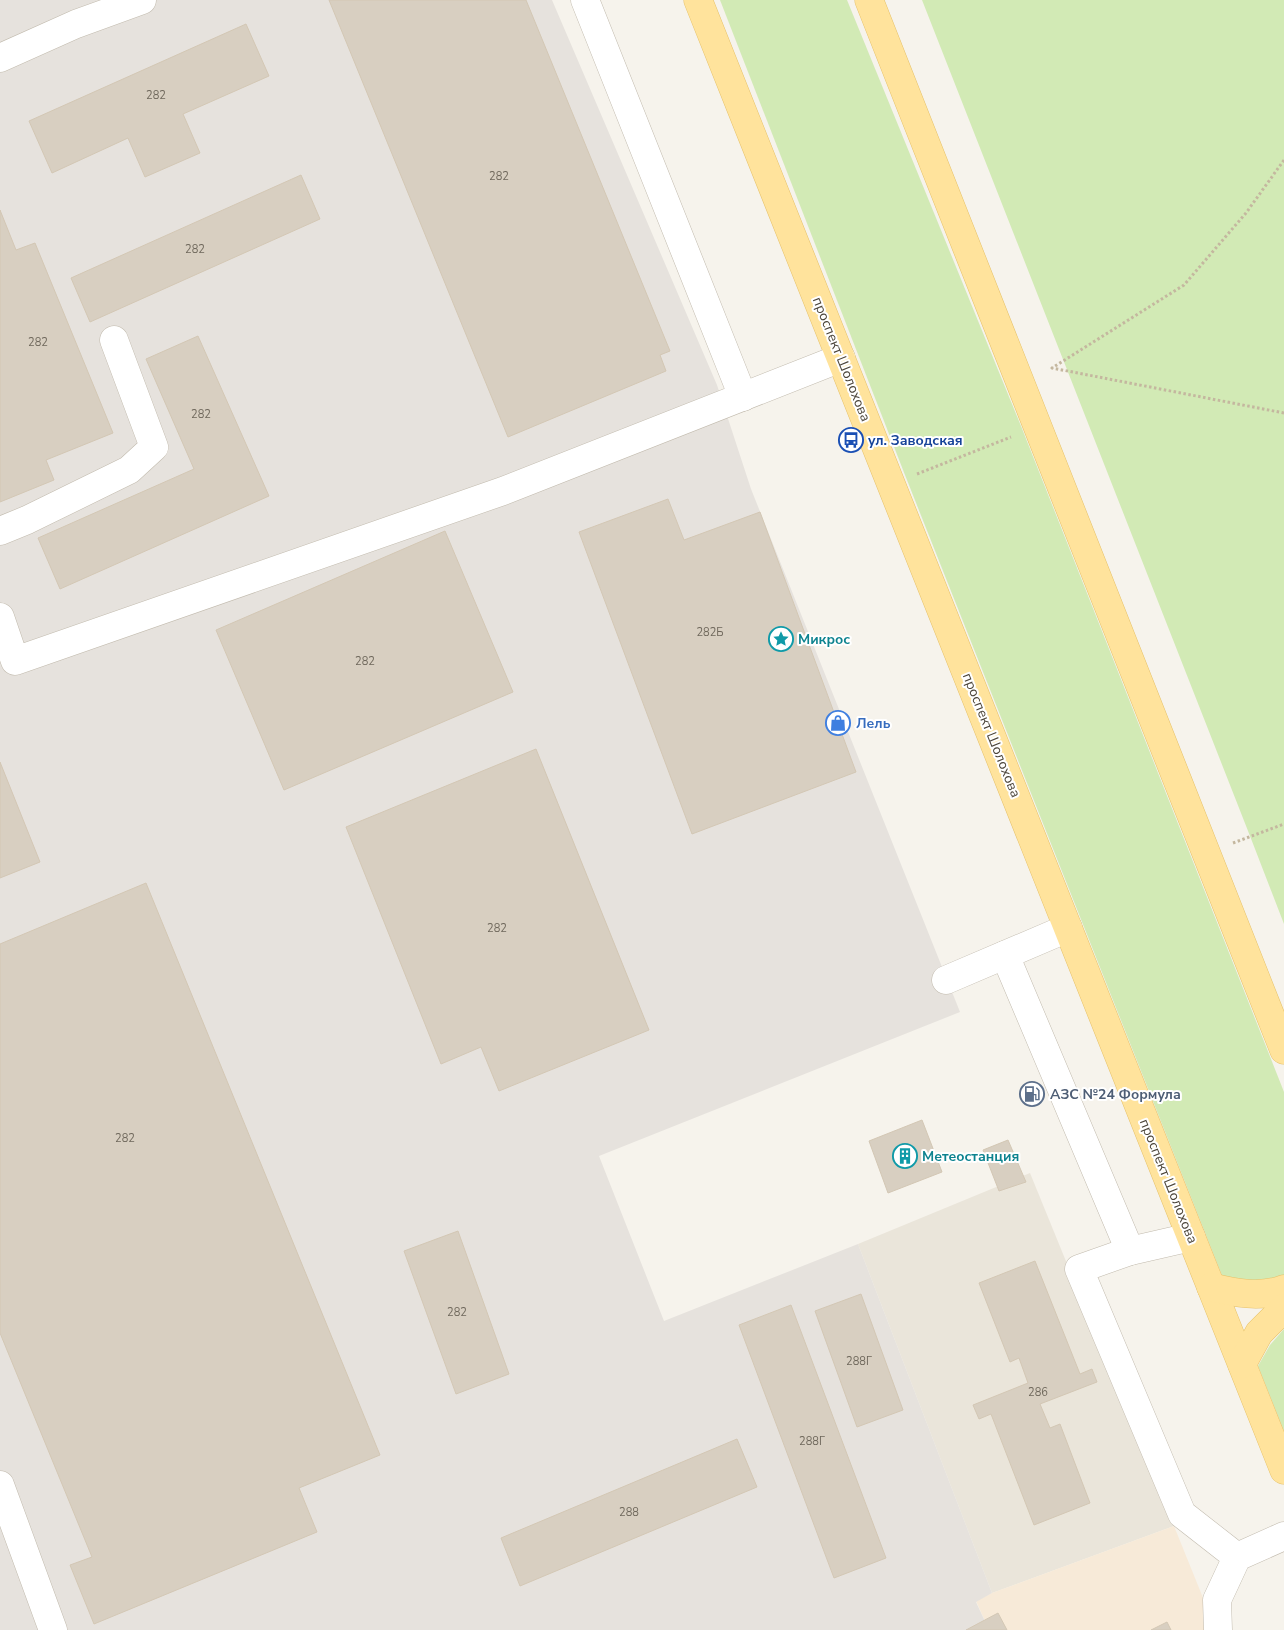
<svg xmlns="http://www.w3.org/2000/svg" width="1284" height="1630" viewBox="0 0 1284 1630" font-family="'Nunito Sans',sans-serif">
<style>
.residential{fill:#eae5da}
.commercial{fill:#f7ead8}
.industrial{fill:#e6e2dd}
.green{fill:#d2eab5}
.building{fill:#d8cfc1;stroke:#d3c7b4}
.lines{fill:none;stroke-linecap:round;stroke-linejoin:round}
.minor-casing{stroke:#c2bbae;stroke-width:29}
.major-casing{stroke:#e6c16a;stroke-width:29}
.path{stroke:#c4b79f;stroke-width:3;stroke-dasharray:2.5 2.5;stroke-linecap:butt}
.minor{stroke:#fff;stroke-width:28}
.major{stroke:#ffe39c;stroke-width:28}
.labels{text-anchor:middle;stroke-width:4;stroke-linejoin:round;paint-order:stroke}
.number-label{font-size:11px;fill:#6e675b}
.street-label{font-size:14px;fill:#4b4439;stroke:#fff}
.transit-label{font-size:14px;font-weight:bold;fill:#164399;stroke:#fff;text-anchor:start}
.culture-label{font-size:14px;font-weight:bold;fill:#0d838f;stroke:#fff;text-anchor:start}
.shop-label{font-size:14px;font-weight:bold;fill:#366cbe;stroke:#fff;text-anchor:start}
.service-label{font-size:14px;font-weight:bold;fill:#4e5e75;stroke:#fff;text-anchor:start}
</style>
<rect width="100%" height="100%" fill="#f6f3ec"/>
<path class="residential" d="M1030,1173L1174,1526L992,1593L858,1244Z"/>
<path class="commercial" d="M1174,1526L1216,1630H989L976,1601L992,1593Z"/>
<path class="industrial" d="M0,0H552L717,385L751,489L960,1012L599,1156L664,1321L858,1244L992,1593L976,1602L989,1630H0Z"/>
<g class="green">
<path d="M720,0H847L1021,426L1284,1092V1276C1264,1284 1243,1284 1223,1278L905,475Z"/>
<path d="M922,0H1284V924L1250,836Z"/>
<path d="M1284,1329V1431L1258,1366L1270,1345Z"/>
</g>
<g class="building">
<path d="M329,0H526L670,351L660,355L666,371L508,437Z"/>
<path d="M246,24L269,76L183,114L200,153L145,177L128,138L52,173L29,121Z"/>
<path d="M301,175L320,219L90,322L71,278Z"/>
<path d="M0,210L16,250L35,243L113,433L46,460L54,480L0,502Z"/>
<path d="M198,336L269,496L60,589L38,538L194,469L146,359Z"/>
<path d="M668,499L684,540L760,512L856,772L692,834L579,532Z"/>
<path d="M445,531L513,692L284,790L216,630Z"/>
<path d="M536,749L649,1030L499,1091L481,1047L441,1064L346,827Z"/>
<path d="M0,762L40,862L0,878Z"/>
<path d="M146,883L380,1455L299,1488L317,1532L94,1624L70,1565L92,1557L0,1333V944Z"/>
<path d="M922,1120L942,1172L888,1193L869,1141Z"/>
<path d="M1008,1140L1026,1182L999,1191L983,1150Z"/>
<path d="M458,1231L509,1374L456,1394L404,1251Z"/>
<path d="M1035,1261L1080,1374L1092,1369L1097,1382L1040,1404L1050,1428L1060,1424L1090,1503L1034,1525L991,1414L979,1419L973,1405L1028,1383L1019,1358L1010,1362L979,1283Z"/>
<path d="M861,1294L903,1410L857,1427L815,1311Z"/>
<path d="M791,1305L886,1558L834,1578L739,1325Z"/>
<path d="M737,1439L757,1487L520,1586L501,1538Z"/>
<path d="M998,1613L1007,1630H966Z"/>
<path d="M1167,1622L1171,1630H1151Z"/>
</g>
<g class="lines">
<defs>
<g id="minor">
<path d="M585,0L743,397"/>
<path d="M0,58L76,24L142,0"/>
<path d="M0,531L27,520L129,470L154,447L114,340"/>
<path d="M0,617L15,661L503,491L841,358"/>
<path d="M1005,955L1130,1251"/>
<path d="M946,980L1068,928"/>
<path d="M1191,1237L1130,1251L1079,1269L1182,1514L1237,1557"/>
<path d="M0,1485L53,1630"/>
<path d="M1218,1630L1217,1600L1237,1557L1284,1536"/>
</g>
<g id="major">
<path d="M698,0L1284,1470"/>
<path d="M869,0L1284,1050"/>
<path d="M1211,1287C1235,1293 1261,1298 1284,1289"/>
<path d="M1242,1364L1259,1333L1284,1308"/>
</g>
</defs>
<use href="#minor" class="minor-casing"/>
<use href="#major" class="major-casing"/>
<g class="path">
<path d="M1284,160L1246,213L1184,285L1052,368L1284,413"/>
<path d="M917,474L1011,437"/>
<path d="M1233,843L1284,824"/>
</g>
<use href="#minor" class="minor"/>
<use href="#major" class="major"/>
</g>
<defs>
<symbol id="bus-ring" viewBox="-11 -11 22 22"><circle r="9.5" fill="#fff" stroke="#1a4fb4" stroke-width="1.5"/><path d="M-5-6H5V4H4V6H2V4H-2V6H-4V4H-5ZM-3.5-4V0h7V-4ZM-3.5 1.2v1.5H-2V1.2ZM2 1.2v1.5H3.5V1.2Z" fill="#1a4fb4"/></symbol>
<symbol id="sight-ring" viewBox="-11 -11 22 22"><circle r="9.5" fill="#fff" stroke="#0f9aa8" stroke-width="1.5"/><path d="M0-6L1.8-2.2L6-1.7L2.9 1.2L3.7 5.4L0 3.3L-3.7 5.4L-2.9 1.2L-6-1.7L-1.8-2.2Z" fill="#0f9aa8"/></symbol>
<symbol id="shop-ring" viewBox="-11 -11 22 22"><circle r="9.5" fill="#fff" stroke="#3f7fe0" stroke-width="1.5"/><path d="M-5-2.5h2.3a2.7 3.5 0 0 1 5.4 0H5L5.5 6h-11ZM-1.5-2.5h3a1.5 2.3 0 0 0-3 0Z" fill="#3f7fe0"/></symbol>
<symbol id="fuel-ring" viewBox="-11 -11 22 22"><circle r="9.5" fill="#fff" stroke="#5c6f8a" stroke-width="1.5"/><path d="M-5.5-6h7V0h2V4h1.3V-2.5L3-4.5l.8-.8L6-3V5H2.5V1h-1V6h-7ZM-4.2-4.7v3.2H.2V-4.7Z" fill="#5c6f8a"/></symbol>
<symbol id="building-ring" viewBox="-11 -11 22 22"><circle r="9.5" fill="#fff" stroke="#0f9aa8" stroke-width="1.5"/><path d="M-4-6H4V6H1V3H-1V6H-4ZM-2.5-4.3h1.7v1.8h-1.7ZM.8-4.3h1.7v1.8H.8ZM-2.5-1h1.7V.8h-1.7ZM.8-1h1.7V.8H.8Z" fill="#0f9aa8"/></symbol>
</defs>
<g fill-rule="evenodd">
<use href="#bus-ring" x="837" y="426" width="28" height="28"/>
<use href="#sight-ring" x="767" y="625" width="28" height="28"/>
<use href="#shop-ring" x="824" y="709" width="28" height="28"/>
<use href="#fuel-ring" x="1018" y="1080" width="28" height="28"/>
<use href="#building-ring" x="891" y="1142" width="28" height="28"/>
</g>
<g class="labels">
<g class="number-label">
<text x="156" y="99">282</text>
<text x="499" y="180">282</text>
<text x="195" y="253">282</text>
<text x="38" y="346">282</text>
<text x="201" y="418">282</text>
<text x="710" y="636">282Б</text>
<text x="365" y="665">282</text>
<text x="497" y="932">282</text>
<text x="125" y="1142">282</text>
<text x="457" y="1316">282</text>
<text x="859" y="1365">288Г</text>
<text x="1038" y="1396">286</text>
<text x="812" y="1445">288Г</text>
<text x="629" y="1516">288</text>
</g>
<g class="street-label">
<text transform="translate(842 359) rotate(68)" y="5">проспект Шолохова</text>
<text transform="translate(992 735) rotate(68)" y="5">проспект Шолохова</text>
<text transform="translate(1169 1181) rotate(68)" y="5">проспект Шолохова</text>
</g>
<g class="transit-label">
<text x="868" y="445">ул. Заводская</text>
</g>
<g class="culture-label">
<text x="798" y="644">Микрос</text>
<text x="922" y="1161">Метеостанция</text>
</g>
<g class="shop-label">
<text x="856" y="728">Лель</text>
</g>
<g class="service-label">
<text x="1050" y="1099">АЗС №24 Формула</text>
</g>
</g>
</svg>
